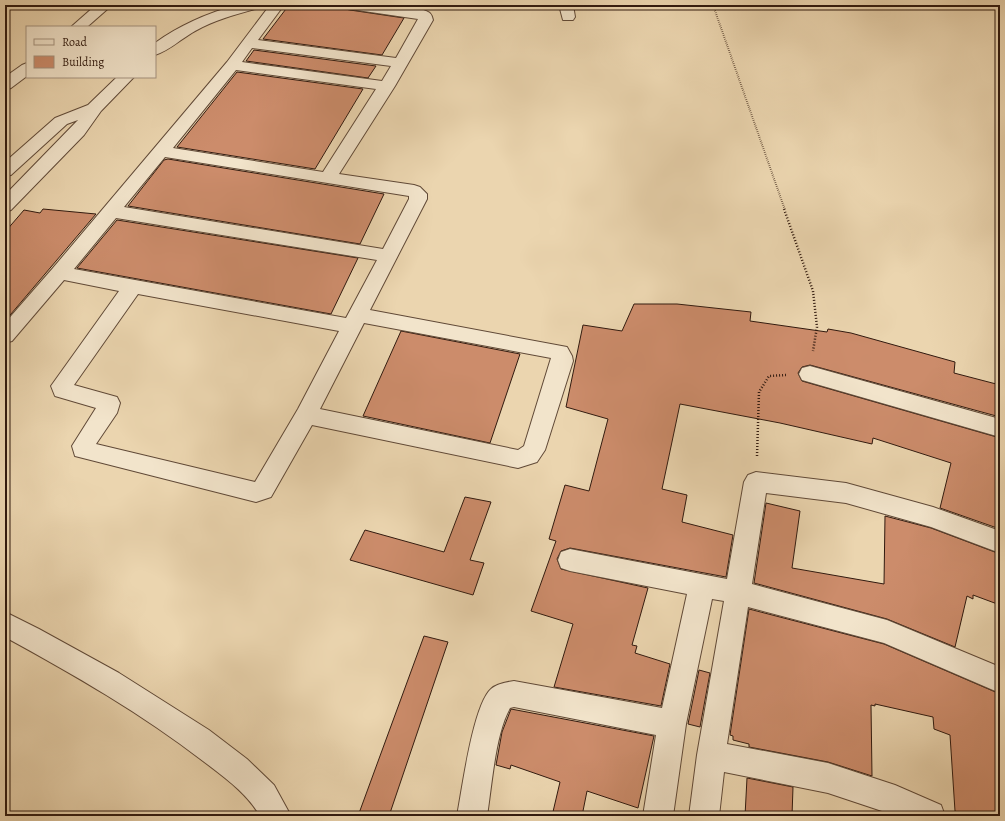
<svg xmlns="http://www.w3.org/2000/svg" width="1005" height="821" viewBox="0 0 1005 821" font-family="Alegreya,serif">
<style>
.building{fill:#cc8c6b;stroke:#311a0f}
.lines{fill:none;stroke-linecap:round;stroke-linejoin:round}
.minor-casing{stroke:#604937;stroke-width:2}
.path-far1{stroke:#311a0f;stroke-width:2;stroke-dasharray:0.5 1.5;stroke-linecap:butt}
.path{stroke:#311a0f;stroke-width:2.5;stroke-dasharray:1 2;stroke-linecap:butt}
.minor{fill:#f2e4cb;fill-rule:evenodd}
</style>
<rect width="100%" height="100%" fill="#ebd5af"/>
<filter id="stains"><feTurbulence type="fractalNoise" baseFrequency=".005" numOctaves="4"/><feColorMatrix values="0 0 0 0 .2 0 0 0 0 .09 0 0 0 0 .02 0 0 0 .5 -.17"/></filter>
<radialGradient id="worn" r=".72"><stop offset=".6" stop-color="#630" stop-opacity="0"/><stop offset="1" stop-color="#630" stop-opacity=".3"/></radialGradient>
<g class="building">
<path d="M289,5H335L342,6L345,9L350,10L404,18L382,55L263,39Z"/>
<path d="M254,50L376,66L368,78L246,61Z"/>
<path d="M237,72L363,89L315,169L177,147Z"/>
<path d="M168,159L384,194L360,244L128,206L164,160Z"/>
<path d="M43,209L96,214L5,321V232L24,210L40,213Z"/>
<path d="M117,220L358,258L331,314L77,268Z"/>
<path d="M634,304H677L751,312L750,321L827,332L828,329L851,333L955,362L954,373L1000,385V417L810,365L802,367L798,373L802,381L1000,438V529L940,508L951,463L873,438L872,444L780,423L680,404L662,489L687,495L682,522L733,535L726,577L570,548L561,551L557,559L561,569L648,588L632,645L637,646L635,653L670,664L661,706L554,687L573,624L531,611L556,541L549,539L565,485L589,491L608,419L566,407L583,325L622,331Z"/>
<path d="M401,331L520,354L490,443L363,416Z"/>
<path d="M465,497L491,502L470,560L484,563L473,595L350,560L365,530L444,552Z"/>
<path d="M766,503L800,511L792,568L884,584L885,516L931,528L1000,554V605L973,595V599L967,596L955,647L887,619L754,583Z"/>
<path d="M749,609L884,644L1000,694V816H965L955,811L950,735L934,729L933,717L875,704V706L871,705L872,776L828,762L749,747V744L733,740V736L730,735Z"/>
<path d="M424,636L448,642L389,816H358Z"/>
<path d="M699,670L710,673L700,727L688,724Z"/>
<path d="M511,709L654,736L638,808L587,791L582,816H552L560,782L511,765L510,769L496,765L502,732Z"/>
<path d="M747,778L793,787L792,816H745Z"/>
</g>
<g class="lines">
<defs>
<g id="minor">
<path d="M96,5H112L87,27H71Z"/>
<path d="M237,5H261L259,8C237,14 215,20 195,31C182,38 169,51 155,55V43C180,25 208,13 237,5Z"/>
<path d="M270,5H284L258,40L396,58L418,19L350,9L345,8L343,5C364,5 411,3 428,12C432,14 432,17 433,20L395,86L339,174L414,185L420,187L427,194V199L370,310L567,347L572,356L573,361L545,450L537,462L518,468L312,425L271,497L256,502L75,456L72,446L96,408L55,396L51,386L119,291L64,280L12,341L5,343V323L53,268L227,62ZM252,48L391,66L382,81L242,62ZM236,70L376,89L323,172L173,148ZM165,157L409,196V199L383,249L124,207ZM116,218L377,260L346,318L74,269ZM138,294L339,331L298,409L255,482L96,444L117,413L120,403L117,397L74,385ZM364,323L551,358L524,446L518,450L320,409Z"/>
<path d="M559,5H573L575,17L573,20H563Z"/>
<path d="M27,63V76L11,88L5,90V77L22,65Z"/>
<path d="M117,77H134L101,111L84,135L11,210L5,212V195L78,120L67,124L11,175L5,176V162L55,118L88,105Z"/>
<path d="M810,366L1000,419V437L802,380L799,374L802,368Z"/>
<path d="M756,472L846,483L933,507L1000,531V553L931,527L846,503L766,493L752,584L887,620L1000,667V693L884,643L748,607L727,744L828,763L895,785L941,805L945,816H897L828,793L724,772L719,816H689L697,755L724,601L712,599L686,724L673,816H643L656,735L514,707L510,708C495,735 492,785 487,816H457C462,790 473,705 491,689C496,684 507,682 514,681L662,708L687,594L570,571L561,568L558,560L561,552L570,549L727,579L744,482L748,475Z"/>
<path d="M5,612L39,629L119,673L209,730L247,759L274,785L291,816H260C247,793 224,777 203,761C142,714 73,674 5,637Z"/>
</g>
</defs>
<use href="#minor" class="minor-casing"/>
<path class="path-far1" d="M713,5L785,210"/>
<g class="path">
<path d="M784,209L813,291L817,327L813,351"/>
<path d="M757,456L759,392L769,376L786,375"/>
</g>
<use href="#minor" class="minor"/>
</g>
<rect width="1005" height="821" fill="none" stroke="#ebd5af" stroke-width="20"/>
<rect x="6" y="6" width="993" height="809" fill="none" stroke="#311a0f" stroke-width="2"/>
<rect x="10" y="10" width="985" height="801" fill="none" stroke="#311a0f"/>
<rect x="26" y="26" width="130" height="52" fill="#f2e4cb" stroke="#a59380"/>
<rect x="34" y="39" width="20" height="6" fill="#f2e4cb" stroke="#a59380"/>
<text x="62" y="46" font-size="12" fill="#311a0f">Road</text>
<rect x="34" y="56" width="20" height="12" fill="#cc8c6b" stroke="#a59380"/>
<text x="62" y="66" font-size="12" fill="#311a0f">Building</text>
<rect width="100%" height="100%" filter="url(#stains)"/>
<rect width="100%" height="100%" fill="url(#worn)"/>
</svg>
